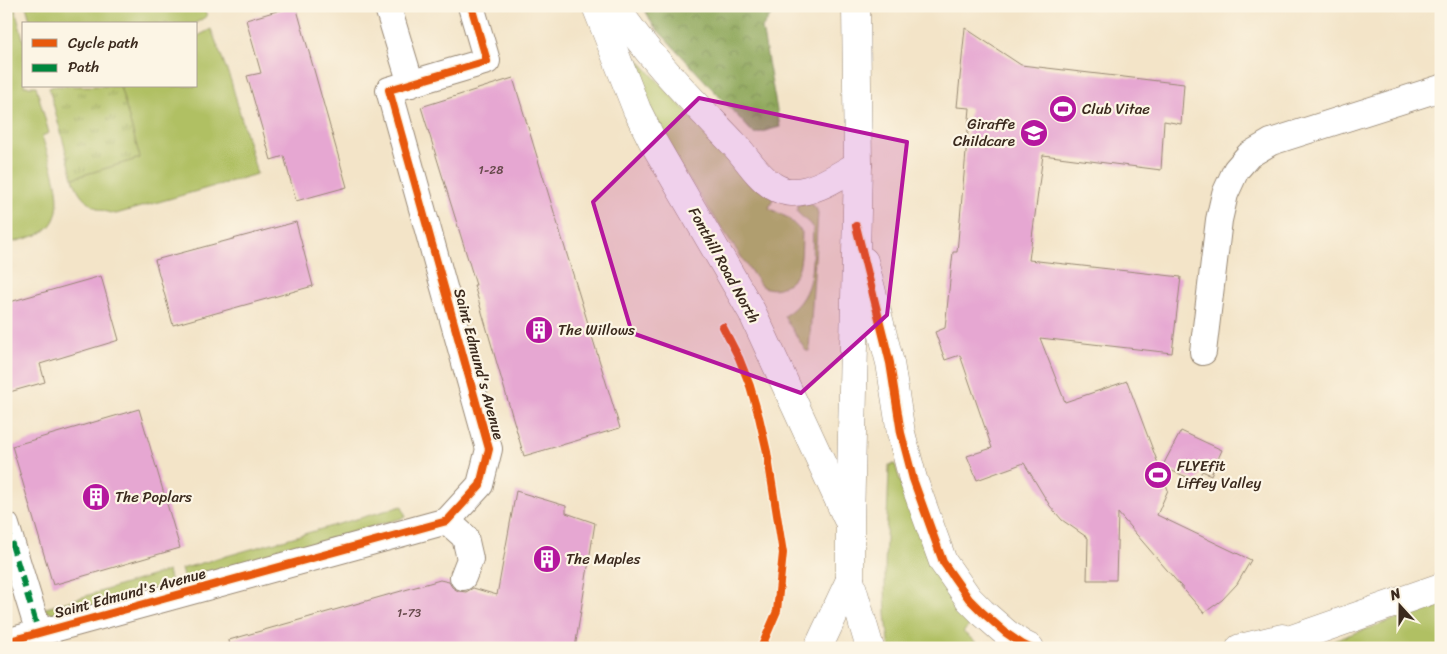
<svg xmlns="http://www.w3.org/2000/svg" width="1447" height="654" viewBox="0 0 1447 654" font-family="Sriracha,sans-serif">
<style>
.grass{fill:#b0c063;stroke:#767540}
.forest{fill:url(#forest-crowns);stroke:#64683c}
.park{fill:url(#park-tufts);stroke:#767540}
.building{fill:#e6a7d2}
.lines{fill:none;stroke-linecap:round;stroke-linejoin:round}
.street-casing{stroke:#978773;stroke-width:28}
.secondary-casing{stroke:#978773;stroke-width:29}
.street{stroke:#fff;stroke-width:26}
.secondary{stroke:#fff;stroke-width:28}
.quiet{stroke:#00873e;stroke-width:6;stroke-dasharray:12 6;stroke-linecap:butt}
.cycleway-casing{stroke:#fcf5e5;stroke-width:11}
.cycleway{stroke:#e8590c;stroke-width:8}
.marked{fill:#b5179e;fill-opacity:0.2;stroke:#b5179e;stroke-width:4;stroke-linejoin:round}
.labels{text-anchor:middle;stroke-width:4.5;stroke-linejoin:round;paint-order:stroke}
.number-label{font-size:12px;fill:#66494b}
.poi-label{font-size:15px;fill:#3b2a1e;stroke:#fcf5e5;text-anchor:start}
.street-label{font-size:15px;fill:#3b2a1e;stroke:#fcf5e5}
</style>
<defs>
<pattern id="forest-crowns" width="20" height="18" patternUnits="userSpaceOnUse" patternTransform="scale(1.25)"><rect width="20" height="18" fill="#8ca659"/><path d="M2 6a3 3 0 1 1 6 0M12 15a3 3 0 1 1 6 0" fill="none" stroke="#748749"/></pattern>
<pattern id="park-tufts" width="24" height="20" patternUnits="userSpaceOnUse" patternTransform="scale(1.25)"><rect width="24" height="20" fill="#b0c063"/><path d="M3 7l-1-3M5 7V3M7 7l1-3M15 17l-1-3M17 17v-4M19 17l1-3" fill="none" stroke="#909c51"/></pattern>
</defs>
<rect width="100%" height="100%" fill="#fcf5e5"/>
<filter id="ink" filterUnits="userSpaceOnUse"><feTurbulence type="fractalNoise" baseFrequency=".02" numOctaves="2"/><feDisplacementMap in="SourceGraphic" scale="10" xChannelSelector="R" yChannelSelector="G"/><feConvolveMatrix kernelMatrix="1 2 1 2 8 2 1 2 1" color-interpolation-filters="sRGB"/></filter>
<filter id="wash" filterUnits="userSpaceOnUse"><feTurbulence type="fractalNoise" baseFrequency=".0096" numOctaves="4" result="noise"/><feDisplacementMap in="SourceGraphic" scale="20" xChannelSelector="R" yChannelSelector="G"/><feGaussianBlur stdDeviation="1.12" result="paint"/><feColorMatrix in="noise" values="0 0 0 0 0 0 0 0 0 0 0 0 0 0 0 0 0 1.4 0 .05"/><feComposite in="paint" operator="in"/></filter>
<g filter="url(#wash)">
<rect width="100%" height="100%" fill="#f3e4c8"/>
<g class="grass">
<path d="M6,6H14L24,42V86H36L49,133L42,136C50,164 76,219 37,235C27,239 16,241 6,244V47L12,45L6,24Z"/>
<path d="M26,6H203L207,16L194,24H31Z"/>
<path d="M211,29L231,81L257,174L116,214C95,211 79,199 73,178L140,158L120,86H196V37Z"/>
<path d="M625,49L629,50L705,132L773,199L769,208L788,218L802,232C801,249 804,274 787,284C778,290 771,290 761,286L681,168L648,104Z"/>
<path d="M808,202L816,208L818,213L809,351H806L784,316C818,294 811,262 813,227L797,212V205Z"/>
<path d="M895,464L904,494L923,542L973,622L963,632L983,648H890C880,588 888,526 889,465Z"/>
<path d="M402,506L406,517L184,580L181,569Z"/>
<path d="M168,571L171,583L58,617L43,609Z"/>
<path d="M1441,604V648H1310Z"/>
</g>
<path class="forest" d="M643,6H778L762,28L780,127L754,134L653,25Z"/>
<path class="park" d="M54,86H120L140,158L73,178L49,88Z"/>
<g id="blocks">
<g class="building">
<path d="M294,6H296L347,187L296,201L284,156L271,160L247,76L261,73L246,20Z"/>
<path d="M965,28L1021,65L1184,84L1181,124L1164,121L1161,170L1043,155L1029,260L1181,277L1172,353L1040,338L1065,402L1127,381L1168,490L1157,515L1251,560L1237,584L1222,600L1204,613L1118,513L1116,580H1087L1088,538L1062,520L1050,506L1024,463L977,480L967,456L992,448L960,355L945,360L935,332L945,328L953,252H957L970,108L957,107Z"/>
<path d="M513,78L620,428L524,456L474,285H476L421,107Z"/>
<path d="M296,222L313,286L173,325L155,260Z"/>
<path d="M101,276L119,340L40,364L45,382L6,393V303Z"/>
<path d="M139,409L180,548L53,585L12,446Z"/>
<path d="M1181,431L1222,450L1211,475L1202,471L1197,481L1162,467Z"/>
<path d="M516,491L566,506V513L595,523L575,648H230L229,640L440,580L449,582L452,587L458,591L466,592L473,588L497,595Z"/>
</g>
</g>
</g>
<g filter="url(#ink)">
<use href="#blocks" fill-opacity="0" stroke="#978773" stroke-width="1"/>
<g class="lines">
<defs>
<g id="street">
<path d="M388,8L411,84"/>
<path d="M1203,352L1219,220L1225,194L1236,170L1249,155L1271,142L1441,88"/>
<path d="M447,521L465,537L470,559L463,577"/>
<path d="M6,525L39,633"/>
<path d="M6,642L447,521L480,485L489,449L389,90L487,61L471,6"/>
</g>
<g id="secondary">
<path d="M596,6L637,110L652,140L752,312L847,518"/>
<path d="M615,6C649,58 692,100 734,144C747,158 757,176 773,186C778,189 785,192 791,192C814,193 838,176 858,165"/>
<path d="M856,6L858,165L850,524V580L870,648"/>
<path d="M864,261L890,363L901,433L913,479L943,562L969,599L982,612L1006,633L1022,644L1030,648"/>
<path d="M818,648L850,580"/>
<path d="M1240,648L1282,638"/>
<path d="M1266,648L1441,587"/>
</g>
</defs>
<use href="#street" class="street-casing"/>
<use href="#secondary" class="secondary-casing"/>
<use href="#street" class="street"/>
<use href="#secondary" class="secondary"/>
<path class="quiet" d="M6,525L39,633"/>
<defs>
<g id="cycleway">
<path d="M856,226L890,363L901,433L913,479L943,562L969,599L982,612L1006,633L1022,644L1030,648"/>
<path d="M723,327L739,358L750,386L759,417L767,452L783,553L777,611L761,648"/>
<path d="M6,642L447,521L480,485L489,449L389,90L487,61L471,6"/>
</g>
</defs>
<use href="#cycleway" class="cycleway-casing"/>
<use href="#cycleway" class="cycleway"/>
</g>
</g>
<path class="marked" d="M699,98L907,142L887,315L801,393L632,333L593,202Z"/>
<defs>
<symbol id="stadium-disc" viewBox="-11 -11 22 22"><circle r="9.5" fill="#b5179e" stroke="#fcf5e5"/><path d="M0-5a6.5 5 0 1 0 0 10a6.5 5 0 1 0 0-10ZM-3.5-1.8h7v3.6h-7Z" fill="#fff"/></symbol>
<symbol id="school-disc" viewBox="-11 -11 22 22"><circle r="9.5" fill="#b5179e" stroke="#fcf5e5"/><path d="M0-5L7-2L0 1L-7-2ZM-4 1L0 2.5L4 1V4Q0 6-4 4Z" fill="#fff"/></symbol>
<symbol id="building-disc" viewBox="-11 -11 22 22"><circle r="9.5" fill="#b5179e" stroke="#fcf5e5"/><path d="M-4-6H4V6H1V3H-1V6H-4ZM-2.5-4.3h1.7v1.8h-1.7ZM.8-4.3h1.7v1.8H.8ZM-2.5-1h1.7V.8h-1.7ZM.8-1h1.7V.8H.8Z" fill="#fff"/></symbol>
</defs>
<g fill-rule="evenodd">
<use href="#stadium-disc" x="1047" y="93" width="32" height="32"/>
<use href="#school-disc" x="1018" y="117" width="32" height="32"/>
<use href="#building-disc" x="523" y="314" width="32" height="32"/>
<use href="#stadium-disc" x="1142" y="459" width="32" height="32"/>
<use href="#building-disc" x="80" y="481" width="32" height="32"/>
<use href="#building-disc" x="531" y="543" width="32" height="32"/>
</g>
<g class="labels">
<g class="number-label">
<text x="491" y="174">1-28</text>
<text x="409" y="617">1-73</text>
</g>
<g class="poi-label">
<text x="1082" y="114">Club Vitae</text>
<text x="1015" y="129" text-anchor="end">Giraffe<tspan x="1015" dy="17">Childcare</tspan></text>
<text x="558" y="335">The Willows</text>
<text x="1177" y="471">FLYEfit<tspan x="1177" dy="17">Liffey Valley</tspan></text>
<text x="115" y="502">The Poplars</text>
<text x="566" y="564">The Maples</text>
</g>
<g class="street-label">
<text transform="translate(724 265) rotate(61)" y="5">Fonthill Road North</text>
<text transform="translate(479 364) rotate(75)" y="5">Saint Edmund's Avenue</text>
<text transform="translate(130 593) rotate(-15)" y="5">Saint Edmund's Avenue</text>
</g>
</g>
<rect width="1447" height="654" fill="none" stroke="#fcf5e5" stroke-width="25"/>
<rect x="22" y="22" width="175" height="65" fill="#fcf5e5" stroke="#afa495"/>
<rect x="32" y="39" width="25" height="8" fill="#e8590c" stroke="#afa495"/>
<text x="68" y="48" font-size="15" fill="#3b2a1e">Cycle path</text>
<rect x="32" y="64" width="25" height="8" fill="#00873e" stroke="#afa495"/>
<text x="68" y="72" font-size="15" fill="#3b2a1e">Path</text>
<g transform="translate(1400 606) rotate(339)" stroke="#fcf5e5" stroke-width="4" paint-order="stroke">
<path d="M0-4L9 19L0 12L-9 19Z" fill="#3b2a1e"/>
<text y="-8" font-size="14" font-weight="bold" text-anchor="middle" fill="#3b2a1e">N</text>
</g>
</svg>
